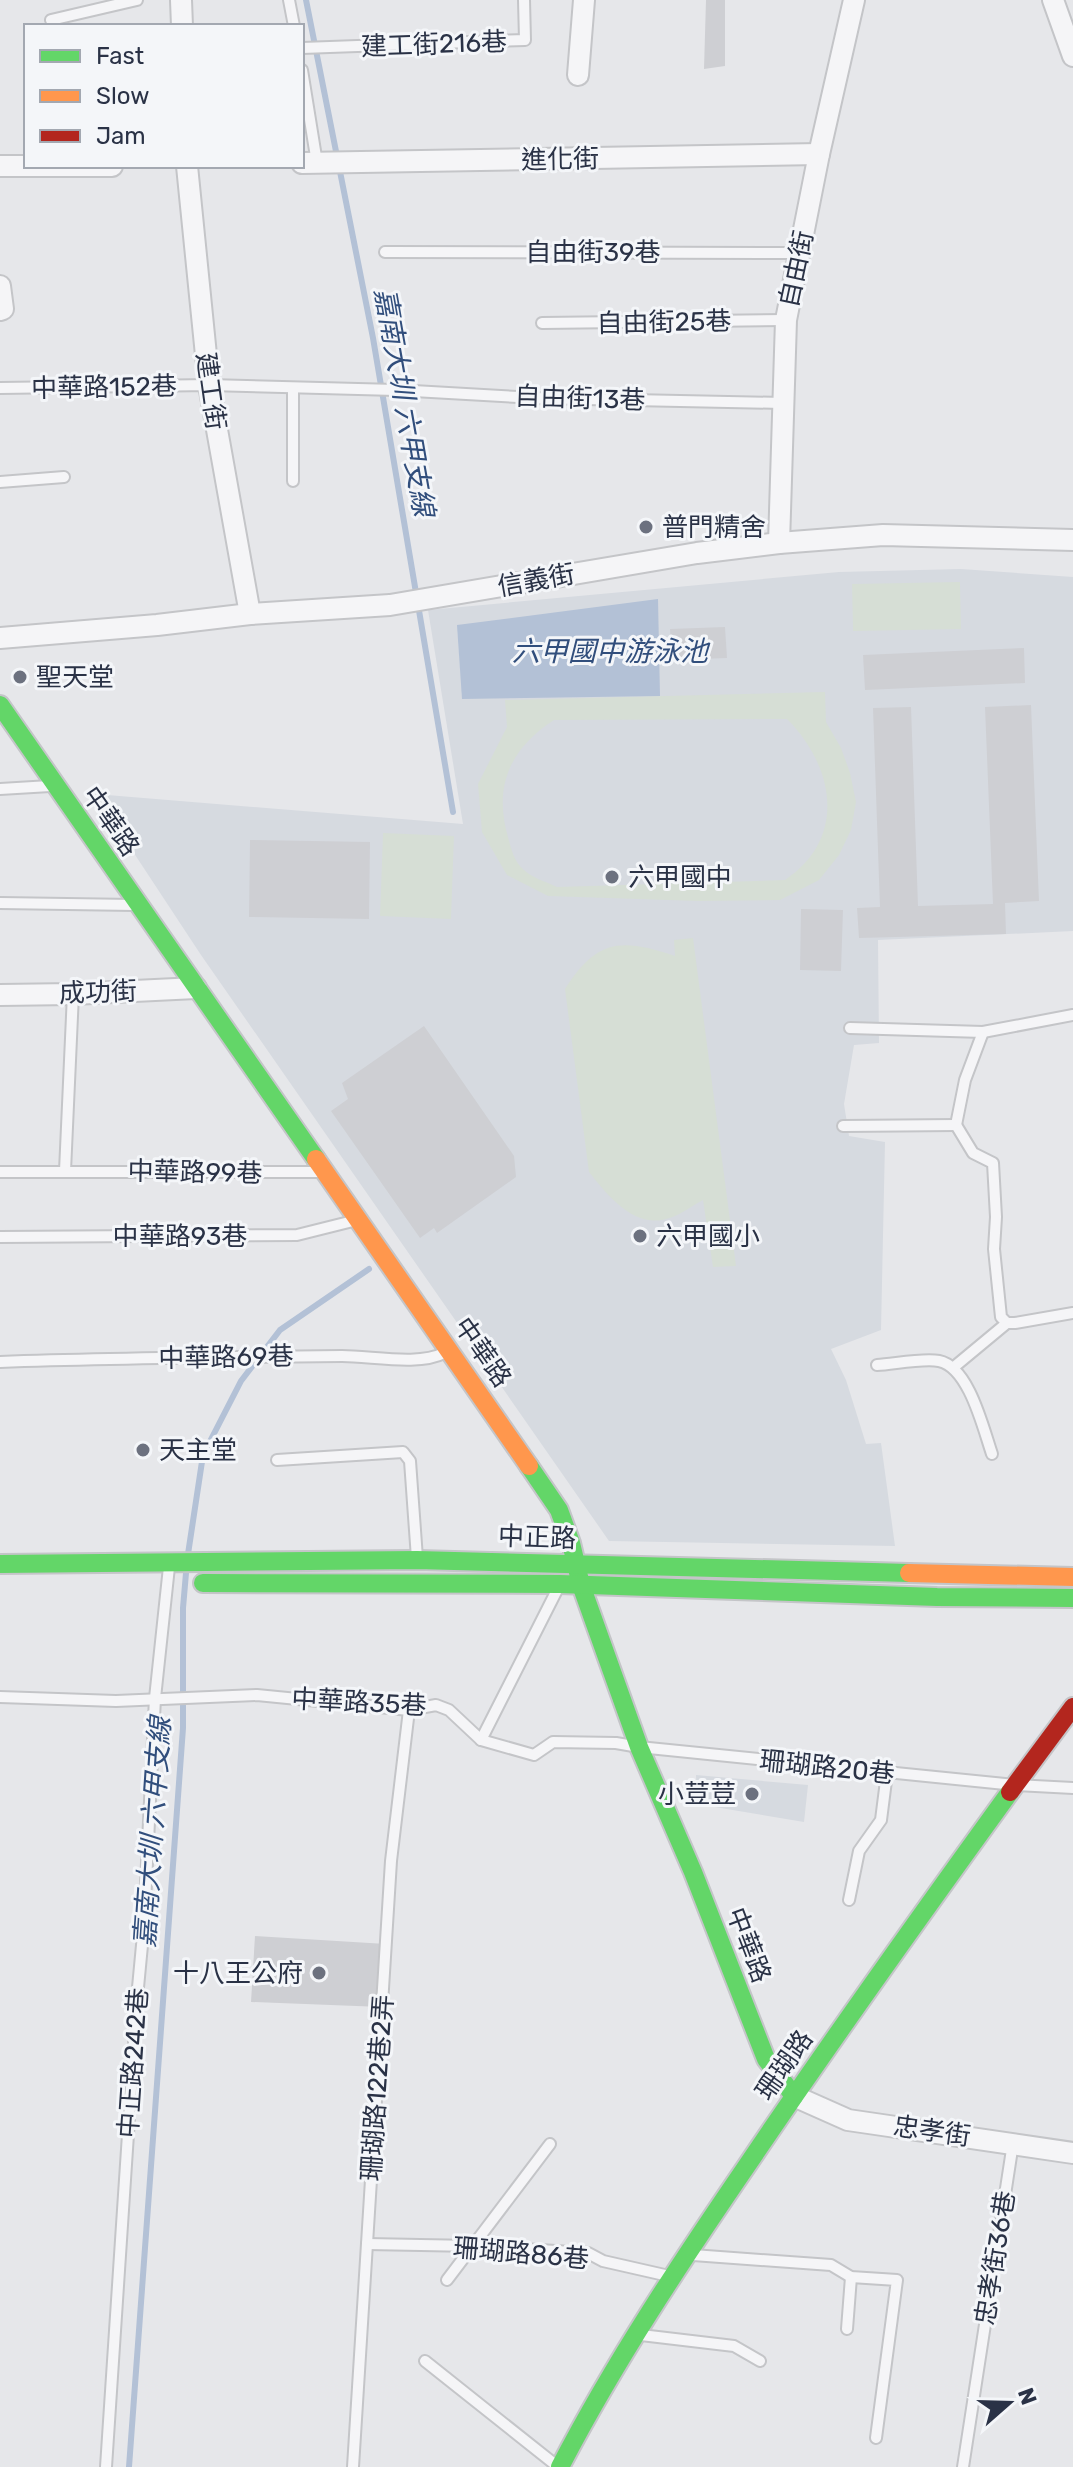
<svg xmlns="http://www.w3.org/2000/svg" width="1073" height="2467" viewBox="0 0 1073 2467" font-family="Rubik,'Noto Sans TC',sans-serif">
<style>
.built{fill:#d6dae0}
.green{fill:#d6ded5;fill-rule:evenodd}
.water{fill:#b3c1d6}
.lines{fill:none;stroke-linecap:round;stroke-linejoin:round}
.stream{stroke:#b3c1d6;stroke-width:6}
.building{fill:#cecfd3}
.lane-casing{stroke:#c4c5c8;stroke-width:14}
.street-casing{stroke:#c4c5c8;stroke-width:24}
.fast-casing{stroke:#c4c5c8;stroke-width:22}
.slow-casing{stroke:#c4c5c8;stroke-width:22}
.jam-casing{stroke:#c4c5c8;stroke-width:22}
.lane{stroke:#f5f5f7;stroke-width:10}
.street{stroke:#f5f5f7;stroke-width:20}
.fast{stroke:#63d668;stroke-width:18}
.slow{stroke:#ff974d;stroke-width:18}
.jam{stroke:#b3261e;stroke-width:18}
.poi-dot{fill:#6c717f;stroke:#f4f6f9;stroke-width:3}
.labels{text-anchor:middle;stroke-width:6;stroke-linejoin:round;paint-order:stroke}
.street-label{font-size:26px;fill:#2a3246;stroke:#f4f6f9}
.poi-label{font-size:26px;fill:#2a3246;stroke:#f4f6f9;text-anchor:start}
.water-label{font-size:28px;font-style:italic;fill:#314e7c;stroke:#f4f6f9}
</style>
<rect width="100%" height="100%" fill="#e6e7ea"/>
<g class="built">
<path d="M961,569L1073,577V931L878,940L879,1043L854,1045L844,1104L849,1136L885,1142L881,1330L831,1349L846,1380L866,1444L881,1443L895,1546L609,1541L201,955L95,794L463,824L428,610L839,572Z"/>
<path d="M696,1775L808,1785L804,1822L697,1804Z"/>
</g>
<g class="green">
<path d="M960,582L961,629L853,631L852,584Z"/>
<path d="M825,692L826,722L841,748L850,773L856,802L851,830L839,855L819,880L780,900L698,901L548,896L507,875L482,832L478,784L507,727L505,700ZM787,719C834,766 848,838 785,880L557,887C547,882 532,878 524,870C514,862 511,848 508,837C493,785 511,748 554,720Z"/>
<path d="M383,833L454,836L451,919L380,916Z"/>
<path d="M693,938L736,1266L713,1267L703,1200C690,1207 676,1218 662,1220C630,1225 606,1193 589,1172L565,989C597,939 621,938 675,956L674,940Z"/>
</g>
<path class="water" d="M658,599L660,696L462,699L457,625Z"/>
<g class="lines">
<g class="stream">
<path d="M306,0L373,338L453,812"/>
<path d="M188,1554L203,1455L241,1381L280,1330L369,1269"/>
<path d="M129,2467L183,1728V1608L186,1573"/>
</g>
</g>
<g class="building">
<path d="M706,0H725V66L704,69Z"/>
<path d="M725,627L727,658L672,660L670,629Z"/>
<path d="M1024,648L1025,683L865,690L863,655Z"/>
<path d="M1031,705L1039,901L1005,903L1006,934L859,938L857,908L880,907L873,708L911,707L918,906L993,904L985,707Z"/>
<path d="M250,840L370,842L369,919L249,917Z"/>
<path d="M801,909L843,910L841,971L800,970Z"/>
<path d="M424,1026L514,1156L516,1177L437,1233L434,1228L420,1238L331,1111L348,1099L342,1083Z"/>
<path d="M255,1936L386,1944L382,2007L251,2002Z"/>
</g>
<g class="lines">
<defs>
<g id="lane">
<path d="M289,0L294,26"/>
<path d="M51,20L137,0"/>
<path d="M302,48L525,40L524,0"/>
<path d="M302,70L317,163"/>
<path d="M385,252L800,253"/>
<path d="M542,323L786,320"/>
<path d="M0,388L209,385L396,390L536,398L782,403"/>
<path d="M293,481V388"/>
<path d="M0,482L64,477"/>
<path d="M0,789L50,786"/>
<path d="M0,903L134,905"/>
<path d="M850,1028L983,1032L1073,1015"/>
<path d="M956,1125L973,1153L993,1163L996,1217L994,1249L1001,1317L1007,1323H1015L1073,1313"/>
<path d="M956,1125L965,1080L983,1032"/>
<path d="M843,1126L956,1125"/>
<path d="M65,1171L73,994"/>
<path d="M0,1172H318"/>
<path d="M0,1237L297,1235L353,1221"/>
<path d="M0,1362C114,1358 228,1357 342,1356C372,1356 419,1366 444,1353"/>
<path d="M877,1365C894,1364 923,1358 939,1361C969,1367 983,1428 992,1454"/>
<path d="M954,1367L1007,1323"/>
<path d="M277,1460L403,1452L410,1461L417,1558"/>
<path d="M0,1697L116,1701L257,1695L409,1710L436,1705L449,1710L481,1740L534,1755L553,1742L616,1743L639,1747L1015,1785L1073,1788"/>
<path d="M481,1740L557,1590"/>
<path d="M849,1900L859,1851L881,1820L887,1773"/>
<path d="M367,2244L474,2246L588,2253L603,2261L669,2276"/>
<path d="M693,2255L831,2265L851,2277L897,2280L876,2438"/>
<path d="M447,2280L550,2144"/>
<path d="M847,2329L851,2277"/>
<path d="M641,2335L734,2346L760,2361"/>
<path d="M425,2361L557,2466"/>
<path d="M106,2467L137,1998L144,1924L155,1698L169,1567"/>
<path d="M353,2467L391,1861L409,1710"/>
<path d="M963,2467L1013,2143"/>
</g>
<g id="street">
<path d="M181,0L182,26"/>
<path d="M1053,0L1073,56"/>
<path d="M578,75L584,0"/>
<path d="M302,163L819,154"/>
<path d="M0,166H112"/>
<path d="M187,166L209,385L250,614"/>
<path d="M0,286L3,309L0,310"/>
<path d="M779,543L786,320L819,154L854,0"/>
<path d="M0,638L157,625L250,614L390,605L697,553L779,543L883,535L1073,540"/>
<path d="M0,995L73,994L196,988"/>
<path d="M794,2096L848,2120L1073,2153"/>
</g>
<g id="fast">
<path d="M0,705L316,1159"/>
<path d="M529,1466L559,1510L571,1543L581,1585L639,1747L693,1872L766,2059L794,2096"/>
<path d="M0,1564L417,1560L909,1573"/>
<path d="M203,1583L560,1584L937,1597L1073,1598"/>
<path d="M560,2467C615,2361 681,2262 748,2164C833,2038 921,1915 1010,1792"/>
</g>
<g id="slow">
<path d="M316,1159L529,1466"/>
<path d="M909,1573L1073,1577"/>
</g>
<path id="jam" d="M1010,1792L1073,1707"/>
</defs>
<use href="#lane" class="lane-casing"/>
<use href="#street" class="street-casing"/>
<use href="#fast" class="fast-casing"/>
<use href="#slow" class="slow-casing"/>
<use href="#jam" class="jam-casing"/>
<use href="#lane" class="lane"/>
<use href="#street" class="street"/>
<use href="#fast" class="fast"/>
<use href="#slow" class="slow"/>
<use href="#jam" class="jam"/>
</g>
<g class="poi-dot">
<circle cx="646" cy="527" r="8"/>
<circle cx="20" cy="677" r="8"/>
<circle cx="612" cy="877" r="8"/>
<circle cx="640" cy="1236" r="8"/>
<circle cx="143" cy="1450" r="8"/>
<circle cx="752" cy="1794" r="8"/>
<circle cx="319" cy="1973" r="8"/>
</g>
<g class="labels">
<g class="street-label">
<text transform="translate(434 44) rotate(-2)" y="9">建工街216巷</text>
<text transform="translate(560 159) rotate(-1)" y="9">進化街</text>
<text x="593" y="261">自由街39巷</text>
<text transform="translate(796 269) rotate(-78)" y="9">自由街</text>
<text transform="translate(664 322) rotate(-1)" y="9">自由街25巷</text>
<text transform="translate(104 387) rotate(-1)" y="9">中華路152巷</text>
<text transform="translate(211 391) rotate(82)" y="9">建工街</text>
<text transform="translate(580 398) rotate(2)" y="9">自由街13巷</text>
<text transform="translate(536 580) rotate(-10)" y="9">信義街</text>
<text transform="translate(111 821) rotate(55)" y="9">中華路</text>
<text transform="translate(98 992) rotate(-2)" y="9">成功街</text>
<text transform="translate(195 1172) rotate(1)" y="9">中華路99巷</text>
<text x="180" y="1245">中華路93巷</text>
<text transform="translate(483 1352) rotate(55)" y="9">中華路</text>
<text transform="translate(226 1357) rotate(-1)" y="9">中華路69巷</text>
<text transform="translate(537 1537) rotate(2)" y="9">中正路</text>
<text transform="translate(359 1702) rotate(3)" y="9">中華路35巷</text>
<text transform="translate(827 1767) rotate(6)" y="9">珊瑚路20巷</text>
<text transform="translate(749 1945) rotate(69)" y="9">中華路</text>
<text transform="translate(133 2063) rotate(-86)" y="9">中正路242巷</text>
<text transform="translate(784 2065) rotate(-55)" y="9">珊瑚路</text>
<text transform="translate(377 2088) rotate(-86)" y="9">珊瑚路122巷2弄</text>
<text transform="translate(932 2131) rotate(8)" y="9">忠孝街</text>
<text transform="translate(521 2253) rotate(5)" y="9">珊瑚路86巷</text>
<text transform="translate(995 2258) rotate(-81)" y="9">忠孝街36巷</text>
</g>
<g class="poi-label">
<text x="662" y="536">普門精舍</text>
<text x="36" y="686">聖天堂</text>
<text x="628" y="886">六甲國中</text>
<text x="656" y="1245">六甲國小</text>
<text x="159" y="1459">天主堂</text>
<text x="736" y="1803" text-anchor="end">小荳荳</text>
<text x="303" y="1982" text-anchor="end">十八王公府</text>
</g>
<g class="water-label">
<text transform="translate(405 402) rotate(80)" y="10">嘉南大圳 六甲支線</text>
<text x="610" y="661">六甲國中游泳池</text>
<text transform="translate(152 1832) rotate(-86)" y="10">嘉南大圳 六甲支線</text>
</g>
</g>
<rect x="24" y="24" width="280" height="144" fill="#f4f6f9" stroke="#a3a8b1" stroke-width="2"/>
<rect x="40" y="50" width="40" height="12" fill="#63d668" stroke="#a3a8b1" stroke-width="2"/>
<text x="96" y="64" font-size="24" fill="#2a3246">Fast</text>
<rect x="40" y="90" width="40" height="12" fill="#ff974d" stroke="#a3a8b1" stroke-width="2"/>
<text x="96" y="104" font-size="24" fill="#2a3246">Slow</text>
<rect x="40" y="130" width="40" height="12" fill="#b3261e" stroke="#a3a8b1" stroke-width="2"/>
<text x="96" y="144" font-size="24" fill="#2a3246">Jam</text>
<g transform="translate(1009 2403) rotate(70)" stroke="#f4f6f9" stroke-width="6" paint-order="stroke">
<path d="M0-6L14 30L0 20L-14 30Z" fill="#2a3246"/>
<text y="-12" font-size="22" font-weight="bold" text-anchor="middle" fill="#2a3246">N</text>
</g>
</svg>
